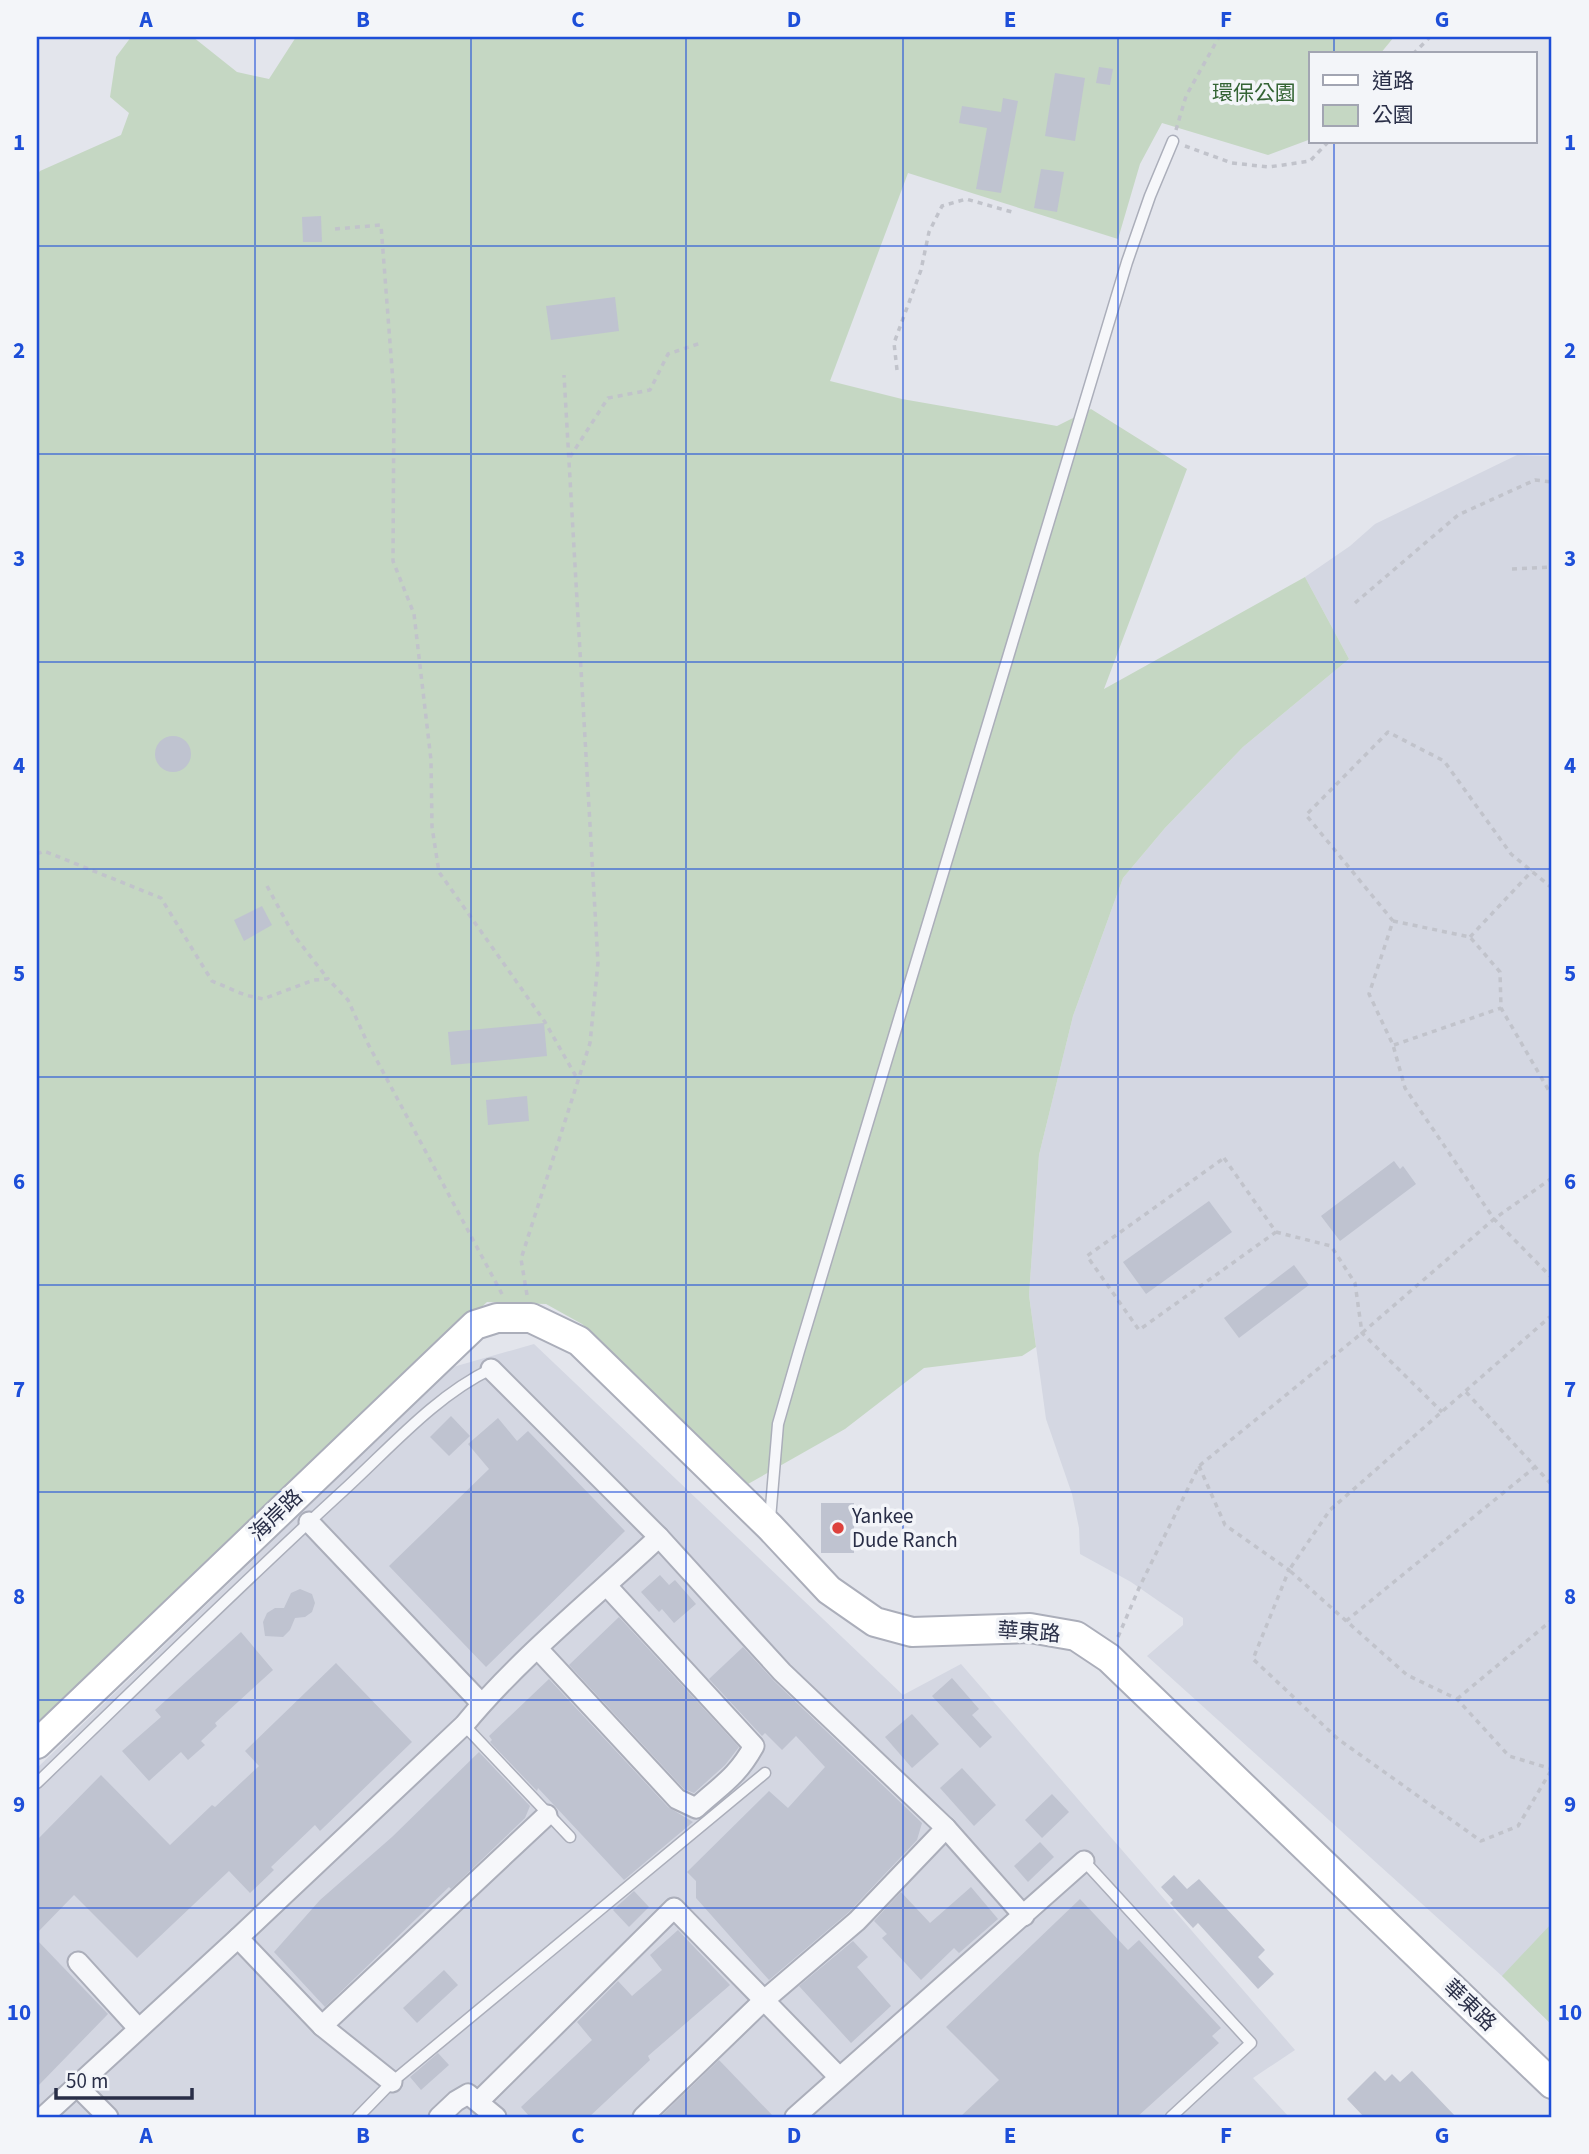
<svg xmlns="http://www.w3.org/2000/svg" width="1589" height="2154" viewBox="0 0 1589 2154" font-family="'Source Sans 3','Noto Sans TC',sans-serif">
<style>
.built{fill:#d4d7e2}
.green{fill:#c5d7c3}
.building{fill:#bfc3d0}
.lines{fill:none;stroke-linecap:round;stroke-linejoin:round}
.service-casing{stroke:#abaeba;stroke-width:13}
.minor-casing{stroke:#abaeba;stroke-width:23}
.secondary-casing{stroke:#abaeba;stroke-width:32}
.path{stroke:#c1c3cb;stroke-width:3.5;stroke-dasharray:5 5;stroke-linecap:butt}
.service{stroke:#f6f7fa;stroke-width:10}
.minor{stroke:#f6f7fa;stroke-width:19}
.secondary{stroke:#fff;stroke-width:28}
.grid{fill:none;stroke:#1d4ed8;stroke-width:2;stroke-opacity:0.55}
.poi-dot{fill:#dd423d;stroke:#f3f5f9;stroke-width:2.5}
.labels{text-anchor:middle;stroke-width:7;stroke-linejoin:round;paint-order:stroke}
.park-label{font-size:21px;fill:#346434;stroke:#f3f5f9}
.street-label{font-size:21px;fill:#292e47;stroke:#f3f5f9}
.poi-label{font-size:21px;fill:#292e47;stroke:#f3f5f9;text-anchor:start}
.neatline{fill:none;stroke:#1d4ed8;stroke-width:2.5}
.grid-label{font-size:23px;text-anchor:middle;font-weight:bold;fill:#1d4ed8}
</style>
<rect width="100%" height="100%" fill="#e3e5ec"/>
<g class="built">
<path d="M1517,455L1552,456V2025L1502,1976L1147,1656L1183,1625V1618L1131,1582L1080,1554L1079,1528L1072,1494L1046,1419L1029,1295L1039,1155L1073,1016L1123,878L1165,828L1243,747L1349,659L1305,577L1350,546L1375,524Z"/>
<path d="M534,1344L903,1695L961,1664L1295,2050L1253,2078L1289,2117H37V1768L453,1367Z"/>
</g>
<g class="green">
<path d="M131,37H193L237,72L269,79L296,37H1394L1380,54H1311V139L1268,155L1162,123L1140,164L1118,239L908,173L830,381L902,399L1057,426L1091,409L1187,469L1104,689L1305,577L1349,659L1243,747L1165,828L1123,878L1073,1016L1039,1155L1029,1295L1036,1347L1022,1356L924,1368L845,1429L748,1484L582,1324L546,1304L487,1302L37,1727V175L40,171L121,135L129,113L110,97L116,57Z"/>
<path d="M1552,1923V2025L1502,1976Z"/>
</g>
<g class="building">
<path d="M1099,67L1113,69L1110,85L1096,83Z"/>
<path d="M1055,73L1085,78L1075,141L1045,136Z"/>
<path d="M1003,98L1018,101L1001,193L976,189L987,128L959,123L962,106L1001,112Z"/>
<path d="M1041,169L1064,172L1057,212L1034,208Z"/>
<path d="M321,216L322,242H303L302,217Z"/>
<path d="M615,297L619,331L551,340L546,306Z"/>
<circle cx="173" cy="754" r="18"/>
<path d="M262,906L272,925L244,941L234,920Z"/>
<path d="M544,1023L547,1056L451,1065L448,1032Z"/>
<path d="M527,1096L529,1121L488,1125L486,1100Z"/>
<path d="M1394,1161L1400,1169L1403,1166L1416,1184L1340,1241L1321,1216Z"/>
<path d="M1209,1201L1232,1232L1146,1294L1123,1262Z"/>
<path d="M1294,1265L1309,1285L1239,1338L1224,1318Z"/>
<path d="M451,1416L470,1436L449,1456L430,1437Z"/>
<path d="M498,1418L517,1441L528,1431L625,1531L486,1667L389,1566L489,1469L468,1444Z"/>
<rect x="821" y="1503" width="33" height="50"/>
<path d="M660,1575L669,1585L675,1580L696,1604L674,1623L662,1609L659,1612L641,1592Z"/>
<path d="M300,1589L312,1594L315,1603L312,1612L305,1617L295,1618L290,1630L283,1637L265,1636L263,1622L267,1613L275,1608H284L291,1593Z"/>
<path d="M619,1617L739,1747L725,1765L694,1793L684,1789L569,1665Z"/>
<path d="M241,1632L273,1670L215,1723L217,1726L201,1741L205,1745L188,1760L181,1752L149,1781L122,1751L161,1717L155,1710Z"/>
<path d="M743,1647L774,1681L922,1823L917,1840L849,1912L769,1980L696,1898V1881L687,1872L769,1791L788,1808L825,1767L796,1736L782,1750L765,1733L762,1736L709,1679Z"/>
<path d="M336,1663L412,1742L320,1831L315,1825L271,1867L274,1870L250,1893L229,1871L137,1958L74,1895L37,1933V1840L101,1775L170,1845L212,1805L215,1807L259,1766L245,1751Z"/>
<path d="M952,1678L979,1709L972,1715L992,1737L980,1748L932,1696Z"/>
<path d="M549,1679L668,1807L693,1822L624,1880L538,1788L537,1791L490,1742L492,1740L489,1736Z"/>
<path d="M912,1714L939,1744L912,1768L885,1737Z"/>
<path d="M479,1752L530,1806L525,1818L451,1889L449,1887L325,2007L274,1952L320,1900L392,1837Z"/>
<path d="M962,1768L996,1805L974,1826L940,1788Z"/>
<path d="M1052,1794L1069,1812L1042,1838L1025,1820Z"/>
<path d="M1040,1842L1054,1857L1028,1882L1014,1866Z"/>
<path d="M1174,1875L1187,1889L1199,1879L1265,1950L1258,1957L1274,1974L1258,1989L1198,1923L1193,1928L1170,1903L1173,1900L1161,1887Z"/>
<path d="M971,1887L998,1919L959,1953L954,1948L921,1980L882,1938L887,1934L874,1921L901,1892L930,1923Z"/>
<path d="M634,1891L649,1907L629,1927L613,1910Z"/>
<path d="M1080,1899L1128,1950L1139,1940L1221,2028L1212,2036L1219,2043L1137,2117H960L999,2080L946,2027Z"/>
<path d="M678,1930L730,1985L648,2056L650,2060L589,2117H530L521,2107L592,2040L577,2022L618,1981L632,1996L662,1970L650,1955Z"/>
<path d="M37,1940L108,2014L37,2087Z"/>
<path d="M853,1941L868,1957L857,1967L891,2006L851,2043L799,1986Z"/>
<path d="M444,1970L458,1985L417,2023L403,2008Z"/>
<path d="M438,2053L449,2065L421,2090L410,2077Z"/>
<path d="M719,2060L774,2117H660Z"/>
<path d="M1375,2071L1385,2081L1392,2074L1400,2082L1412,2071L1456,2117H1364L1347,2099Z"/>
</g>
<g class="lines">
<defs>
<g id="service">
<path d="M770,1519L778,1424L799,1351L1127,262L1150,196L1173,141"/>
<path d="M464,1725L570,1837"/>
<path d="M37,1783C139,1685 240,1585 344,1490C390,1448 435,1396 491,1369"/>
<path d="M1084,1861L1251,2043L1171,2117"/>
<path d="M358,2117L392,2082L765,1773"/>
</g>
<g id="minor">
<path d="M491,1369L659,1537L782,1672L946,1828L1024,1916"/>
<path d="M309,1522L481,1703"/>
<path d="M538,1649L677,1799L696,1808C721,1785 736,1778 754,1746L607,1586"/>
<path d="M238,1938L322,2026L392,2082"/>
<path d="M78,1962L138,2028"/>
<path d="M322,2026L547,1815"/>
<path d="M77,2086L108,2117"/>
<path d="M479,2101L674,1908L839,2077"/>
<path d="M43,2117L238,1938L464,1725C520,1657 594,1598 659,1537"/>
<path d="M439,2117L456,2101L468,2094L496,2117"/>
<path d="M643,2117L762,2002L857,1921L946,1828"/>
<path d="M795,2117L1084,1861"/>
</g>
<path id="secondary" d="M37,1744L475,1325L497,1318H531L579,1341L770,1527L829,1590L875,1622L912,1632L1030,1628L1076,1636L1109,1658L1552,2084"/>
</defs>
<use href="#service" class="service-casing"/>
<use href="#minor" class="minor-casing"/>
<use href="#secondary" class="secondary-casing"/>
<g class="path">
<path d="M1413,54L1430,37"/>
<path d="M1176,130L1186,96L1219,37"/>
<path d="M1185,146L1232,163L1269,167L1310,161L1328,142"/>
<path d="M335,229L381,225L394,395L393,561L414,614L431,760L432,827L439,872L545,1022L578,1080"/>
<path d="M897,370L894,343L921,270L929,232L942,206L966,199L1012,212"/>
<path d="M570,457L608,398L650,390L668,354L701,343"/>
<path d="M1512,569L1552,567"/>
<path d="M1355,603L1458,515L1535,480L1552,482"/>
<path d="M37,854L44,851L161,898L212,981L245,995L263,999L314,980L328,979L348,1000L367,1042L502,1294"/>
<path d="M267,886L293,934L328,979"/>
<path d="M1552,888L1511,854L1444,761L1388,732L1306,815L1393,921L1369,994L1393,1045L1405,1088L1494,1219L1552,1278"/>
<path d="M1393,921L1470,937L1500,972L1501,1008L1552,1096"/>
<path d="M1470,937L1532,871"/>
<path d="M1394,1045L1501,1008"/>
<path d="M1224,1158L1276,1232L1139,1330L1087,1256Z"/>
<path d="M1276,1232L1331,1246L1355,1283L1362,1333L1442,1412"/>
<path d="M527,1295L521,1259L590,1043L598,963L564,375"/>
<path d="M1552,1315L1330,1510L1289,1570L1407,1675L1457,1699L1509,1756L1552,1769"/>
<path d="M1466,1392L1552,1485"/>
<path d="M1199,1466L1225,1525L1289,1570L1253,1659L1338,1739L1481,1841L1518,1826L1552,1769"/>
<path d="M1346,1621L1535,1467"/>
<path d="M1118,1637L1139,1588L1199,1466L1362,1333L1494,1219L1552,1178"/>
<path d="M1457,1699L1552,1620"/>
</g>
<use href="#service" class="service"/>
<use href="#minor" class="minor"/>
<use href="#secondary" class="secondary"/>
</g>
<path class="grid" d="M255,37V2117M471,37V2117M686,37V2117M903,37V2117M1118,37V2117M1334,37V54M1334,142V2117M37,246H1552M37,454H1552M37,662H1552M37,869H1552M37,1077H1552M37,1285H1552M37,1492H1552M37,1700H1552M37,1908H1552"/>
<circle class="poi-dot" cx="838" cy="1528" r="7"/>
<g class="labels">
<g class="park-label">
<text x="1254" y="100">環保公園</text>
</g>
<g class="street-label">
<text transform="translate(276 1515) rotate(-44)" y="7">海岸路</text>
<text transform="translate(1029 1632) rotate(4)" y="7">華東路</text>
<text transform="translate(1470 2005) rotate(44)" y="7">華東路</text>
</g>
<g class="poi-label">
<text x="852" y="1523">Yankee<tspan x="852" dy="24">Dude Ranch</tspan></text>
</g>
</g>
<rect width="1589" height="2154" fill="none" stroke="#f3f5f9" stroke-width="77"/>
<rect x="1309" y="52" width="228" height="91" fill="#f3f5f9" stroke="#a2a5b2" stroke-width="2"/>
<rect x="1323" y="75" width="35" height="10" fill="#ffffff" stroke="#a2a5b2" stroke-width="2"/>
<text x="1372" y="88" font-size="21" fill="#292e47">道路</text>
<rect x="1323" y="105" width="35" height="21" fill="#c5d7c3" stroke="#a2a5b2" stroke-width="2"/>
<text x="1372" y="122" font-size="21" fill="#292e47">公園</text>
<path d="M56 2088v10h136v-10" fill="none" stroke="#292e47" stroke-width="3.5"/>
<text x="66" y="2088" font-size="21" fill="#292e47" stroke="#f3f5f9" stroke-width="5" paint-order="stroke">50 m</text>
<rect x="38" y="38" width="1512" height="2078" class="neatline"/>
<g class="grid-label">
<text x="146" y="27">A</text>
<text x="363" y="27">B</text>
<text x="578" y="27">C</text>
<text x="794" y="27">D</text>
<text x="1010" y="27">E</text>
<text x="1226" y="27">F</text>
<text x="1442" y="27">G</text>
<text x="19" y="150">1</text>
<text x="1570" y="150">1</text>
<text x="19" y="358">2</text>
<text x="1570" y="358">2</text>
<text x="19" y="566">3</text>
<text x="1570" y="566">3</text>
<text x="19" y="773">4</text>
<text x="1570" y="773">4</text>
<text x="19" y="981">5</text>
<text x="1570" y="981">5</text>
<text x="19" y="1189">6</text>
<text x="1570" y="1189">6</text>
<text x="19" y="1397">7</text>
<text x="1570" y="1397">7</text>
<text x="19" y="1604">8</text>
<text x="1570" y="1604">8</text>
<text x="19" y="1812">9</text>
<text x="1570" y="1812">9</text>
<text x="19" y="2020">10</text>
<text x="1570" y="2020">10</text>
<text x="146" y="2143">A</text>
<text x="363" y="2143">B</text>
<text x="578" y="2143">C</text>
<text x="794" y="2143">D</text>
<text x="1010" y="2143">E</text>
<text x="1226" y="2143">F</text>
<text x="1442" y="2143">G</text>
</g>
</svg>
